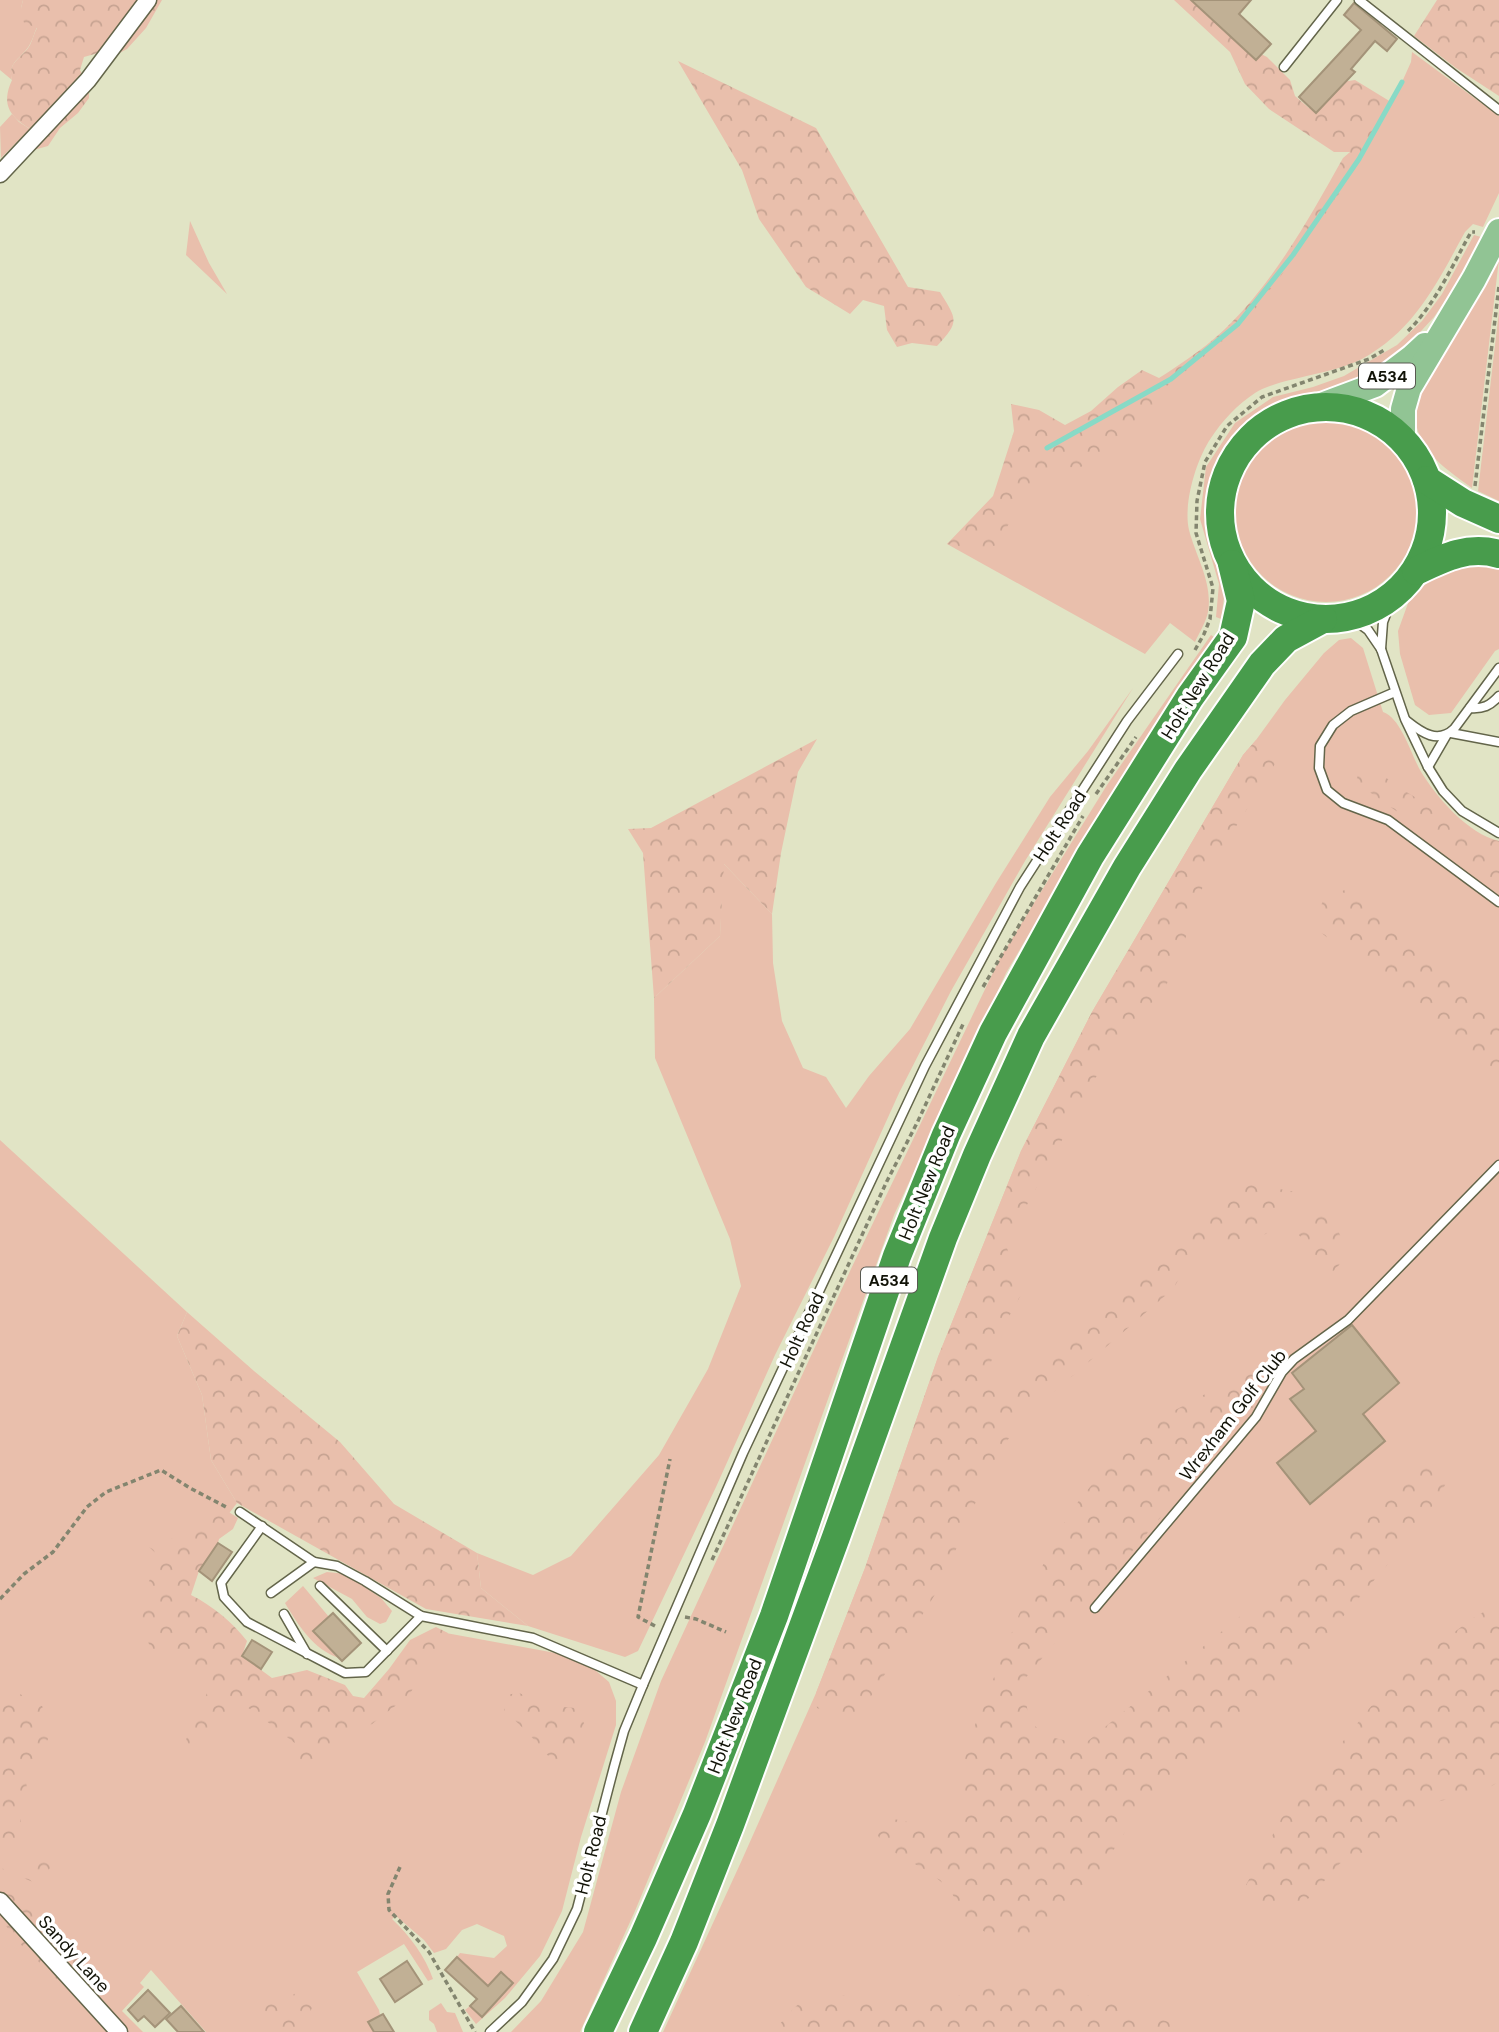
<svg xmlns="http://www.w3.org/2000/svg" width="1499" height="2032" viewBox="0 0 1499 2032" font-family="'DM Sans',sans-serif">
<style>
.green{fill:#e9bfac}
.forest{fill:url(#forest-crowns)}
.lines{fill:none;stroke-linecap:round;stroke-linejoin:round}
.stream{stroke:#88dac6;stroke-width:5}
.building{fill:#c1b095;stroke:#a49379;stroke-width:2}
.lane-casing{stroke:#63654a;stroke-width:11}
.street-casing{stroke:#63654a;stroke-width:19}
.primary-casing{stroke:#fff;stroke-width:28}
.highway-casing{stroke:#fff;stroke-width:32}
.path{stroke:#83856f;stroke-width:3.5;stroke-dasharray:5 3.5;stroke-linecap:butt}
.lane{stroke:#fff;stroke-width:8}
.street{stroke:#fff;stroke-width:16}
.primary{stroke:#91c494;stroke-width:24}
.highway{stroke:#489c4c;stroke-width:28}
.labels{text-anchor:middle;stroke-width:7;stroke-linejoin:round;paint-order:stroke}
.shield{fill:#fff;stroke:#585951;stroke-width:2}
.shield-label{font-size:16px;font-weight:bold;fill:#111207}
.street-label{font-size:18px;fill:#111207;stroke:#fff}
</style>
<defs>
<pattern id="forest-crowns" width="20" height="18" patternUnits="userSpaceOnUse" patternTransform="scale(1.75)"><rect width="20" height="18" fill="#e9bfac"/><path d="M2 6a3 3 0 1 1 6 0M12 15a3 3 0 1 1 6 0" fill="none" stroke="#c7a392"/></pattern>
</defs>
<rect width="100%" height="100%" fill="#e1e4c5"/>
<g class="green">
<path d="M0,0H23L21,8L37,27C34,33 33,39 30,44C22,59 7,61 12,80L0,70Z"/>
<path d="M1412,52L1499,116V193L1483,227L1473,224L1465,232C1437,283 1415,330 1362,359C1346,367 1328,371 1311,375C1295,379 1269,384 1255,393C1238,404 1222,421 1211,438C1196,460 1183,504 1189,530C1196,557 1213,583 1208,612C1206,622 1199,633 1195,642L1170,623L1145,654L947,544L1000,502L1047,448L1171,379L1238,324L1359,159L1402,82L1411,62Z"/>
<path d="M12,114L19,122L30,129L1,158L0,127Z"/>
<path d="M190,221L209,263L227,294L186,255Z"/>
<path d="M1474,235L1481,237L1457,283L1434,317L1410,343L1374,370L1339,387L1276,404L1240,429L1215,467L1209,498L1210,532L1221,565L1225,591L1221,619L1216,617L1219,584L1200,519L1206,467L1235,423L1273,397L1313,387L1344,376L1397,345L1422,321L1442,294Z"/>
<path d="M1499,249V259L1472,488C1436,462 1411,445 1415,398Z"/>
<path d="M1499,311V501L1478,491Z"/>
<circle cx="1326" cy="511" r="91"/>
<path d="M1483,563L1499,567V649L1495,651L1451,713L1429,715L1415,705L1400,654L1398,631L1411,595L1444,571Z"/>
<path d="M1211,635L1214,637L1129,765L1006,973L894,1215L705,1742L635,1911L580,2032H511L541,2001L583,1932L621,1792L661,1681L850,1271L1000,958L1107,785Z"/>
<path d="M1351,638L1363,648L1383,712C1401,718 1411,754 1420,770C1436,797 1468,834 1499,841V2032H663L741,1862L816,1693L865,1568L938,1357L1021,1151L1092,1012L1243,755L1256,740L1285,700L1324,653L1339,640Z"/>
<path d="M1133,688L1025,861L951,991L899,1093L834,1237L775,1355L716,1487L638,1651L625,1657L528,1626L481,1588L477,1553L533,1575L571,1556L659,1455L708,1369L741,1286L730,1239L655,1058L654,998L720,936L723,863L772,914L773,963L782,1021L803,1068L826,1077L846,1108L869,1076L910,1029L996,883L1050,797L1088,751Z"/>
<path d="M0,1140L187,1312L177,1336L202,1395L211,1460L237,1503L148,1619L313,1753L435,1631L561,1654L595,1670L609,1682L616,1701V1725L581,1837L562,1911L540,1956L505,1998L476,2024L465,2010L470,2006L482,2017L513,1983L501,1972L488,1986L457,1957L460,1953L494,1958L507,1946L504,1936L477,1924L462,1930L446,1949L434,1953L424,1940L396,1916L392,1919C410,1936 425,1956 433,1979L428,1981L404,1944L357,1972L379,2010L380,2015L368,2022L374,2032H206L151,1970L140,1983L144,1987L122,2011L143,2032H128L0,1888Z"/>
<path d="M327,1572L346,1574L381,1598L392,1611L386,1622L380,1624L367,1617L352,1599L313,1578Z"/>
<path d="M303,1586L329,1617L314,1631L339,1658C314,1650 298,1625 285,1603Z"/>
<path d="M0,1915L109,2032H0Z"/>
<path d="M441,2003L447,2012L455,2013L463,2032H437L434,2024L429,2020V2011Z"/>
</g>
<g class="forest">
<path d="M23,0H162L146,28L127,49L114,56L98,53L84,57L80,70L89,88V98L78,113L60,128L48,146L30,151L34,131C11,118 0,106 12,80C7,61 22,59 30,45C33,39 34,33 37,28L24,23L21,8Z"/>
<path d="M1174,0H1209L1249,48L1267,57L1290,80L1295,96L1309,108L1335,83L1355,80L1391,102L1367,145L1362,160L1300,251L1241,327L1163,389V397L1115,441L1081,467L1040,468L997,545L980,550L947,544L993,496L1014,431L1011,404L1039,410L1065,425L1091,411L1118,387L1142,370L1159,378C1184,362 1211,344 1232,322C1278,275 1311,215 1343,158L1350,152H1334L1269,109L1245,84L1230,52Z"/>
<path d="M1437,0H1499V96L1456,68L1414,36Z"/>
<path d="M678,61L816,128L908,287L940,292C957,320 960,321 937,346L912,343L897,347L887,330L884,306L863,300L850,314L806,287L759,219L742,170Z"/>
<path d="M817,739L798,772L781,853L772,914L724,864L720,936L654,998L643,853L628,829L651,828Z"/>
<path d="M1256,740L1271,747L1278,759L1207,873L1191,924L1164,991L1142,1012L1108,1055L1022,1214L1007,1248L1022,1293L1002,1329L990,1365L1008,1395L1247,1183L1296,1192L1266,1234L1198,1247L1173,1289L1018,1423L988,1473L941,1585L863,1709L846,1718L817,1708L816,1693L865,1568L938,1357L1021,1151L1092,1012L1243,755Z"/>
<path d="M1372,768L1405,791L1480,837L1499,841V887L1441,841L1386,804L1356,782L1359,770Z"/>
<path d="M1351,887L1499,1022V1074L1314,927L1323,900Z"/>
<path d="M1323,1193L1348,1255L1331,1274L1294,1229Z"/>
<path d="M187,1312L254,1371L340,1442L394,1504L477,1553L481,1588L528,1626L426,1609L237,1503L211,1460L202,1395L177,1336Z"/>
<path d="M1275,1363L1254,1406L1023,1681L1029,1721L1047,1736L1083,1745L1420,1469L1434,1462L1446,1472L1447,1482L1418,1529L1322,1641L1128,1827L1096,1878L1061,1917L1021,1942L989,1935L963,1916L950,1889L929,1872L883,1846L874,1827L883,1817C908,1821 931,1829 956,1831L964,1821L960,1793L967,1745L1024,1602L1070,1512L1102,1472L1151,1423L1237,1377Z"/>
<path d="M215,1503L238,1518L233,1529L219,1539L218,1543L199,1571L191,1595C213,1606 232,1622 247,1641L242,1656L272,1678L307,1670L345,1685L353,1696L364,1698L389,1669L410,1640L436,1627L448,1633L440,1651L408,1696L372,1724L336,1739L315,1758L297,1769L301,1748L252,1710L236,1702L190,1749L184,1744L208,1691L199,1673L168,1654L151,1649C136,1612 140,1591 162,1559L148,1546L153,1538L164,1540L177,1538L186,1526Z"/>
<path d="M1499,1603V1781C1479,1798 1442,1797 1418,1808C1400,1815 1395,1835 1380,1845C1369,1852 1356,1853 1346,1859C1329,1870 1315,1898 1300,1904C1291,1907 1282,1907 1273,1907C1264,1908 1256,1909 1248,1903L1245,1895L1246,1885L1281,1819L1380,1695L1407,1668L1473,1618Z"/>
<path d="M2,1690H15L27,1699L42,1706L50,1721L48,1739L40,1755L24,1764L28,1797L17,1807C23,1826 24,1833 12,1850L0,1841V1707L3,1704Z"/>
<path d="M519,1693L552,1706L575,1708L584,1723L579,1762L558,1767L528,1733L504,1710V1695Z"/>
<path d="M51,1856L56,1858C50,1869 45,1878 33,1882L21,1877L19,1867L33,1860Z"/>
<path d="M0,1866L18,1882L25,1901L50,1922L76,1952L97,1985L99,2001L87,2008L15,1939L0,1917Z"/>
<path d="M1030,1979L1053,1984L1172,2023L1178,2032H775L777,2027C784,2020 799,2000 808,1998C848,1990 881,2003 920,2001C956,2000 994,1985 1030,1979Z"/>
<path d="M308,1992L315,2001C307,2021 299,2031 276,2032L265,2020L261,2005L266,1998L284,2000L296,1993Z"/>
</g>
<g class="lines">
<path class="stream" d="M1047,448L1171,379L1238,324L1293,255L1359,159L1402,82"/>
</g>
<g class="building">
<path d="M1191,0H1251L1239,14L1271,44L1256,60Z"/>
<path d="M1354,3L1397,39L1387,51L1375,41L1351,69L1355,72L1316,113L1299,97L1361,30L1344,15Z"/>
<path d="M1352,1325L1399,1383L1363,1414L1385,1441L1310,1504L1277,1463L1316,1431L1290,1399L1304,1389L1292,1373Z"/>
<path d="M218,1543L232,1552L212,1581L199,1571Z"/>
<path d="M333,1613L361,1643L342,1661L313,1631Z"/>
<path d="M252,1640L272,1652L261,1669L242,1656Z"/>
<path d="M457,1957L488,1986L501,1972L513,1983L482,2017L470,2006L477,1999L445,1970Z"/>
<path d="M407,1961L422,1984L395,2002L380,1979Z"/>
<path d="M148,1990L170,2013L155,2027L144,2016L138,2021L128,2010Z"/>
<path d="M181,2006L204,2032H178L166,2019Z"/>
<path d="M383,2014L394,2032H374L368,2022Z"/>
</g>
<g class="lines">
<defs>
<g id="lane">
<path d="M1359,0L1499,110"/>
<path d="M1284,67L1337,0"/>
<path d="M1350,617L1368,630L1381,649L1405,719L1428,767L1443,791L1462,811L1499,833"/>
<path d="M1381,649L1383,622L1393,596"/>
<path d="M1395,692L1351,711L1333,725L1320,746L1319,768L1327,790L1343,803L1388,820L1499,902"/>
<path d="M1470,708C1483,709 1490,706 1499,696"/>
<path d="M1407,721C1422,733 1438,744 1454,729L1499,668"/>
<path d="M1451,733L1499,742"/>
<path d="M1428,767L1446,736"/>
<path d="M240,1512L314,1562L337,1566L365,1581L421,1616L533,1638L643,1685"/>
<path d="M262,1526L221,1583L224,1597L247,1622L345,1673L366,1672L421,1616"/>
<path d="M320,1586L387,1651"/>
<path d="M271,1593L314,1562"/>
<path d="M1095,1608L1256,1417L1282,1372L1294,1359L1348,1320L1499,1165"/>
<path d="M284,1614L307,1654"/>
<path d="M490,2032L522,2002L553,1959L577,1909L614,1767L624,1731L643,1685L743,1453L925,1066L1020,887L1127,721L1178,654"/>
</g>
<g id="street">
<path d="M0,174L88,80L148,0"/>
<path d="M0,1901L119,2032"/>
</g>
<g id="primary">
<path d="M1316,407L1375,385L1412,357L1425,345"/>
<path d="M1403,439V409L1409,388L1474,279L1499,231"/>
</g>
<g id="highway">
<circle cx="1326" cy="513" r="106"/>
<path d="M1427,480L1463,503L1499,519"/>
<path d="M1416,571C1443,558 1468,545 1499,554"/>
<path d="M598,2032L643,1938L697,1814L774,1616L897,1256L946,1135L993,1033L1090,856L1190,697L1233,637L1241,601L1232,564"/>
<path d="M643,2032L684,1942L730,1825L836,1537L943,1238L977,1155L1031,1036L1127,867L1188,770L1262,664L1286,639L1323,619"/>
</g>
</defs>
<use href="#lane" class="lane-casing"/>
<use href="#street" class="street-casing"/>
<use href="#primary" class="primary-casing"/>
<use href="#highway" class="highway-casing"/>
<g class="path">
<path d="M1408,331C1436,303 1452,266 1471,232H1475"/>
<path d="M1475,486L1499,286"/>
<path d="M1195,650L1204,634L1210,619L1213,588L1196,533L1197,501L1205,462L1227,426L1262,397L1369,359L1386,349"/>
<path d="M1096,794L1136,737"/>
<path d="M983,987L1083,816"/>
<path d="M712,1560L887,1181L917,1123L964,1022"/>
<path d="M0,1599L24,1574L53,1552L87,1507L106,1492L161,1470L190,1488L228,1508"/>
<path d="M685,1617L696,1619L726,1632"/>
<path d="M655,1626L638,1617L670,1459"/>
<path d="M400,1867L388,1894L389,1910L429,1952L475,2032"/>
</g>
<use href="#lane" class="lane"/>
<use href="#street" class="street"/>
<use href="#primary" class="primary"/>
<use href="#highway" class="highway"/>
</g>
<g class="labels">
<g class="shield">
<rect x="1359" y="363.5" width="56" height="25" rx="5"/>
<rect x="861" y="1267.5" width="56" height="25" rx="5"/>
</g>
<g class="shield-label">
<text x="1387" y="382">A534</text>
<text x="889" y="1286">A534</text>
</g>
<g class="street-label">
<text transform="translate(1198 686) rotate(-58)" y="6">Holt New Road</text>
<text transform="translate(1060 826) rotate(-57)" y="6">Holt Road</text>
<text transform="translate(927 1183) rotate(-68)" y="6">Holt New Road</text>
<text transform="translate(802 1330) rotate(-65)" y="6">Holt Road</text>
<text transform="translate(1233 1415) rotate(-52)" y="6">Wrexham Golf Club</text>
<text transform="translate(735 1716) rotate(-69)" y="6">Holt New Road</text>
<text transform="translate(591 1855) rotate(-76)" y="6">Holt Road</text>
<text transform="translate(74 1954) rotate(48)" y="6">Sandy Lane</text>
</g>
</g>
</svg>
